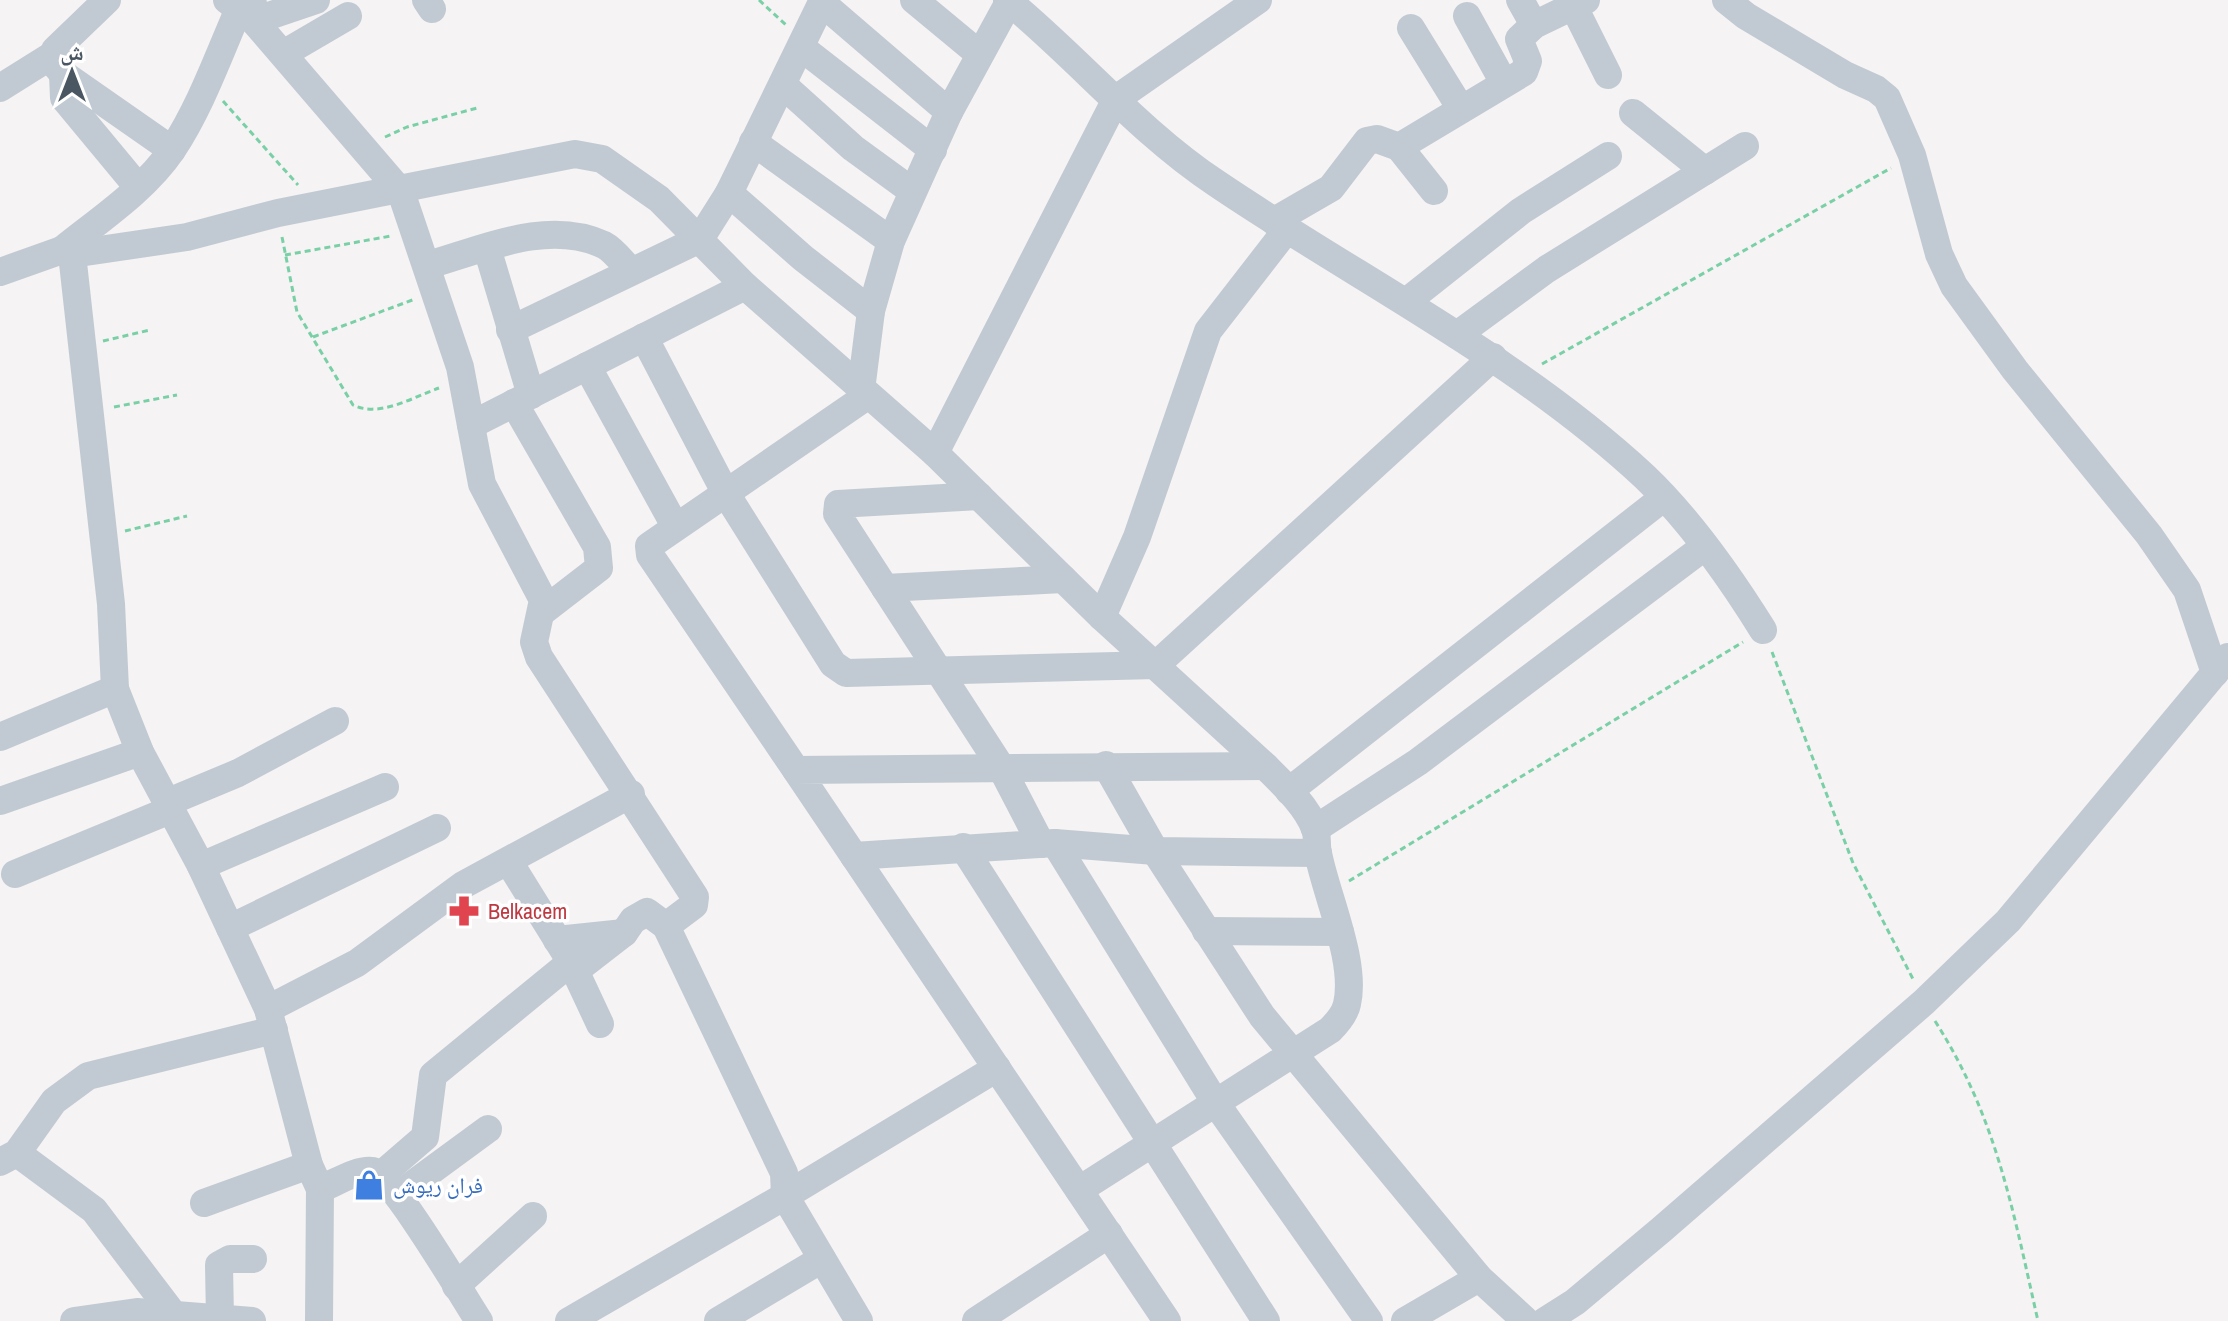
<svg xmlns="http://www.w3.org/2000/svg" width="2228" height="1321" viewBox="0 0 2228 1321" font-family="'Archivo Narrow','Noto Naskh Arabic',sans-serif">
  <style>
    .lines { fill: none; stroke-linecap: round; stroke-linejoin: round }
    .path { stroke: #7ad0a6; stroke-width: 3; stroke-dasharray: 6 4; stroke-linecap: butt }
    .minor { stroke: #c1cad2; stroke-width: 28 }
    .labels { text-anchor: middle; stroke-width: 7; stroke-linejoin: round; paint-order: stroke }
    .health-label { font-size: 22px; fill: #be3a42; stroke: #fff; text-anchor: start }
    .shop-label { font-size: 22px; fill: #366cbe; stroke: #fff; text-anchor: start }
  </style>
  <rect width="100%" height="100%" fill="#f5f3f3"/>
  <g class="lines">
    <g class="path">
      <polyline points="759,0 786,25"/>
      <polyline points="223,101 298,185"/>
      <polyline points="385,137 407,127 477,108"/>
      <path d="M282,237l15,75 56,93c27,13 60,-8 86,-17"/>
      <polyline points="285,255 391,236"/>
      <polyline points="313,337 415,299"/>
      <polyline points="103,341 150,330"/>
      <polyline points="1542,364 1891,168"/>
      <polyline points="114,407 177,395"/>
      <polyline points="125,531 187,516"/>
      <polyline points="1772,652 1853,863 1913,979"/>
      <polyline points="1349,881 1743,642"/>
      <path d="M1935,1021c62,97 78,190 103,300"/>
    </g>
    <g class="minor">
      <polyline points="107,0 55,50 52,61 63,74 172,150"/>
      <polyline points="227,0 254,21 401,192 460,367 482,484 543,600 534,642 539,657 695,897 694,905 666,926"/>
      <polyline points="426,0 432,9"/>
      <polyline points="914,0 978,53"/>
      <path d="M1007,0c71,58 132,132 209,183 143,97 301,175 429,294 45,43 85,100 118,153"/>
      <polyline points="1520,0 1534,25"/>
      <polyline points="1726,0 1746,16 1845,75 1876,89 1887,98 1912,155 1939,254 1954,286 2015,370 2149,535 2187,590 2215,673"/>
      <polyline points="822,3 949,112"/>
      <polyline points="253,4 254,21 316,0"/>
      <polyline points="1574,7 1608,75"/>
      <polyline points="1467,16 1504,83"/>
      <polyline points="1411,28 1461,109"/>
      <polyline points="802,48 933,150"/>
      <polyline points="283,54 348,16"/>
      <polyline points="63,74 64,98 137,186"/>
      <polyline points="783,85 853,148 912,191"/>
      <polyline points="0,88 51,56"/>
      <polyline points="1633,113 1705,171"/>
      <polyline points="753,142 891,241"/>
      <polyline points="1399,147 1434,191"/>
      <polyline points="729,193 803,258 871,311"/>
      <polyline points="1274,221 1331,188 1367,141 1377,139 1399,147 1524,72 1528,61 1519,39 1534,25 1586,0"/>
      <polyline points="487,248 531,395"/>
      <path d="M62,250c37,-30 83,-60 110,-100 28,-42 46,-93 66,-139"/>
      <polyline points="72,254 111,604 115,689 140,752 201,866 268,1009 309,1165 320,1189 319,1321"/>
      <path d="M428,265c56,-16 120,-46 176,-20 10,5 19,18 27,26"/>
      <path d="M0,272l62,-22 10,4 115,-17 91,-24 297,-59 27,5 57,40 86,87 190,167 167,164 163,149c17,17 42,40 50,63 3,7 1,17 3,24 8,42 39,109 29,151 -2,10 -10,19 -17,26l-251,160"/>
      <polyline points="1406,302 1521,211 1608,156"/>
      <polyline points="510,330 700,239 729,193 823,0"/>
      <polyline points="1457,335 1547,269 1745,146"/>
      <polyline points="644,337 725,492 833,664 846,673 1156,665 1493,357"/>
      <polyline points="587,366 675,526"/>
      <polyline points="861,390 871,311 891,241 949,112 1009,2"/>
      <polyline points="514,403 597,547 599,568 542,612"/>
      <polyline points="471,425 745,286"/>
      <polyline points="935,453 1116,99 1258,0"/>
      <polyline points="979,496 838,504 837,514 1001,767 1041,844"/>
      <polyline points="885,588 1063,579"/>
      <polyline points="1102,617 1137,537 1208,331 1288,228"/>
      <polyline points="0,737 115,689"/>
      <polyline points="1106,765 1155,851 1262,1016 1479,1278 1526,1321"/>
      <polyline points="796,770 650,555 649,546 867,396"/>
      <polyline points="1289,791 1663,498"/>
      <polyline points="0,801 140,752"/>
      <polyline points="166,803 238,773 335,721"/>
      <polyline points="1315,829 1418,762 1704,547"/>
      <polyline points="1055,843 1215,1102 1369,1321"/>
      <polyline points="963,847 1266,1321"/>
      <polyline points="854,856 1055,843 1155,851 1318,853"/>
      <polyline points="509,862 571,962 600,1024"/>
      <polyline points="201,866 385,787"/>
      <polyline points="15,874 170,810"/>
      <polyline points="230,928 437,828"/>
      <polyline points="1206,931 1340,932"/>
      <polyline points="557,940 624,933"/>
      <polyline points="575,971 624,933 633,920 647,912 666,926 784,1173 785,1196 997,1068"/>
      <polyline points="268,1009 357,963 463,885 631,794"/>
      <polyline points="17,1153 94,1210 173,1314"/>
      <polyline points="0,1162 17,1153 54,1101 88,1076 274,1030"/>
      <polyline points="381,1175 425,1137 433,1075 571,962"/>
      <path d="M320,1189c14,-5 38,-21 53,-18 18,3 91,127 106,150"/>
      <polyline points="398,1195 488,1129"/>
      <polyline points="204,1203 309,1165"/>
      <polyline points="456,1286 533,1216"/>
      <polyline points="220,1318 219,1265 230,1259 253,1259"/>
      <polyline points="74,1321 137,1312 252,1321"/>
      <polyline points="569,1321 785,1196 859,1321"/>
      <polyline points="718,1321 822,1259"/>
      <polyline points="976,1321 1109,1234"/>
      <polyline points="1167,1321 796,770 1265,766"/>
      <polyline points="1405,1321 1479,1278"/>
      <polyline points="1545,1321 1575,1302 1661,1230 1924,1002 2008,921 2228,657"/>
    </g>
  </g>
  <defs>
    <g id="pharmacy-bare" transform="scale(2.4)"><path d="M-2-6h4v4h4v4h-4v4h-4v-4h-4v-4h4Z" fill="#e0444e" stroke="#fff" stroke-width="2.5" paint-order="stroke"/></g>
    <g id="shop-bare" transform="scale(2.4)"><path d="M-5-2.5h2.3a2.7 3.5 0 0 1 5.4 0H5L5.5 6h-11ZM-1.5-2.5h3a1.5 2.3 0 0 0-3 0Z" fill="#3f7fe0" stroke="#fff" stroke-width="2.5" paint-order="stroke"/></g>
  </defs>
  <g fill-rule="evenodd">
    <use href="#pharmacy-bare" x="464" y="911"/>
    <use href="#shop-bare" x="369" y="1185"/>
  </g>
  <g class="labels">
    <g class="health-label">
      <text x="488" y="919">Belkacem</text>
    </g>
    <g class="shop-label">
      <text x="393" y="1193">فران ريوش</text>
    </g>
  </g>
  <g transform="translate(72 72)" stroke="#ffffff" stroke-width="6" paint-order="stroke">
  <path d="M0-6L14 30L0 20L-14 30Z" fill="#4a5661"/>
  <text y="-12" font-size="22" font-weight="bold" text-anchor="middle" fill="#4a5661">ش</text>
  </g>
</svg>
